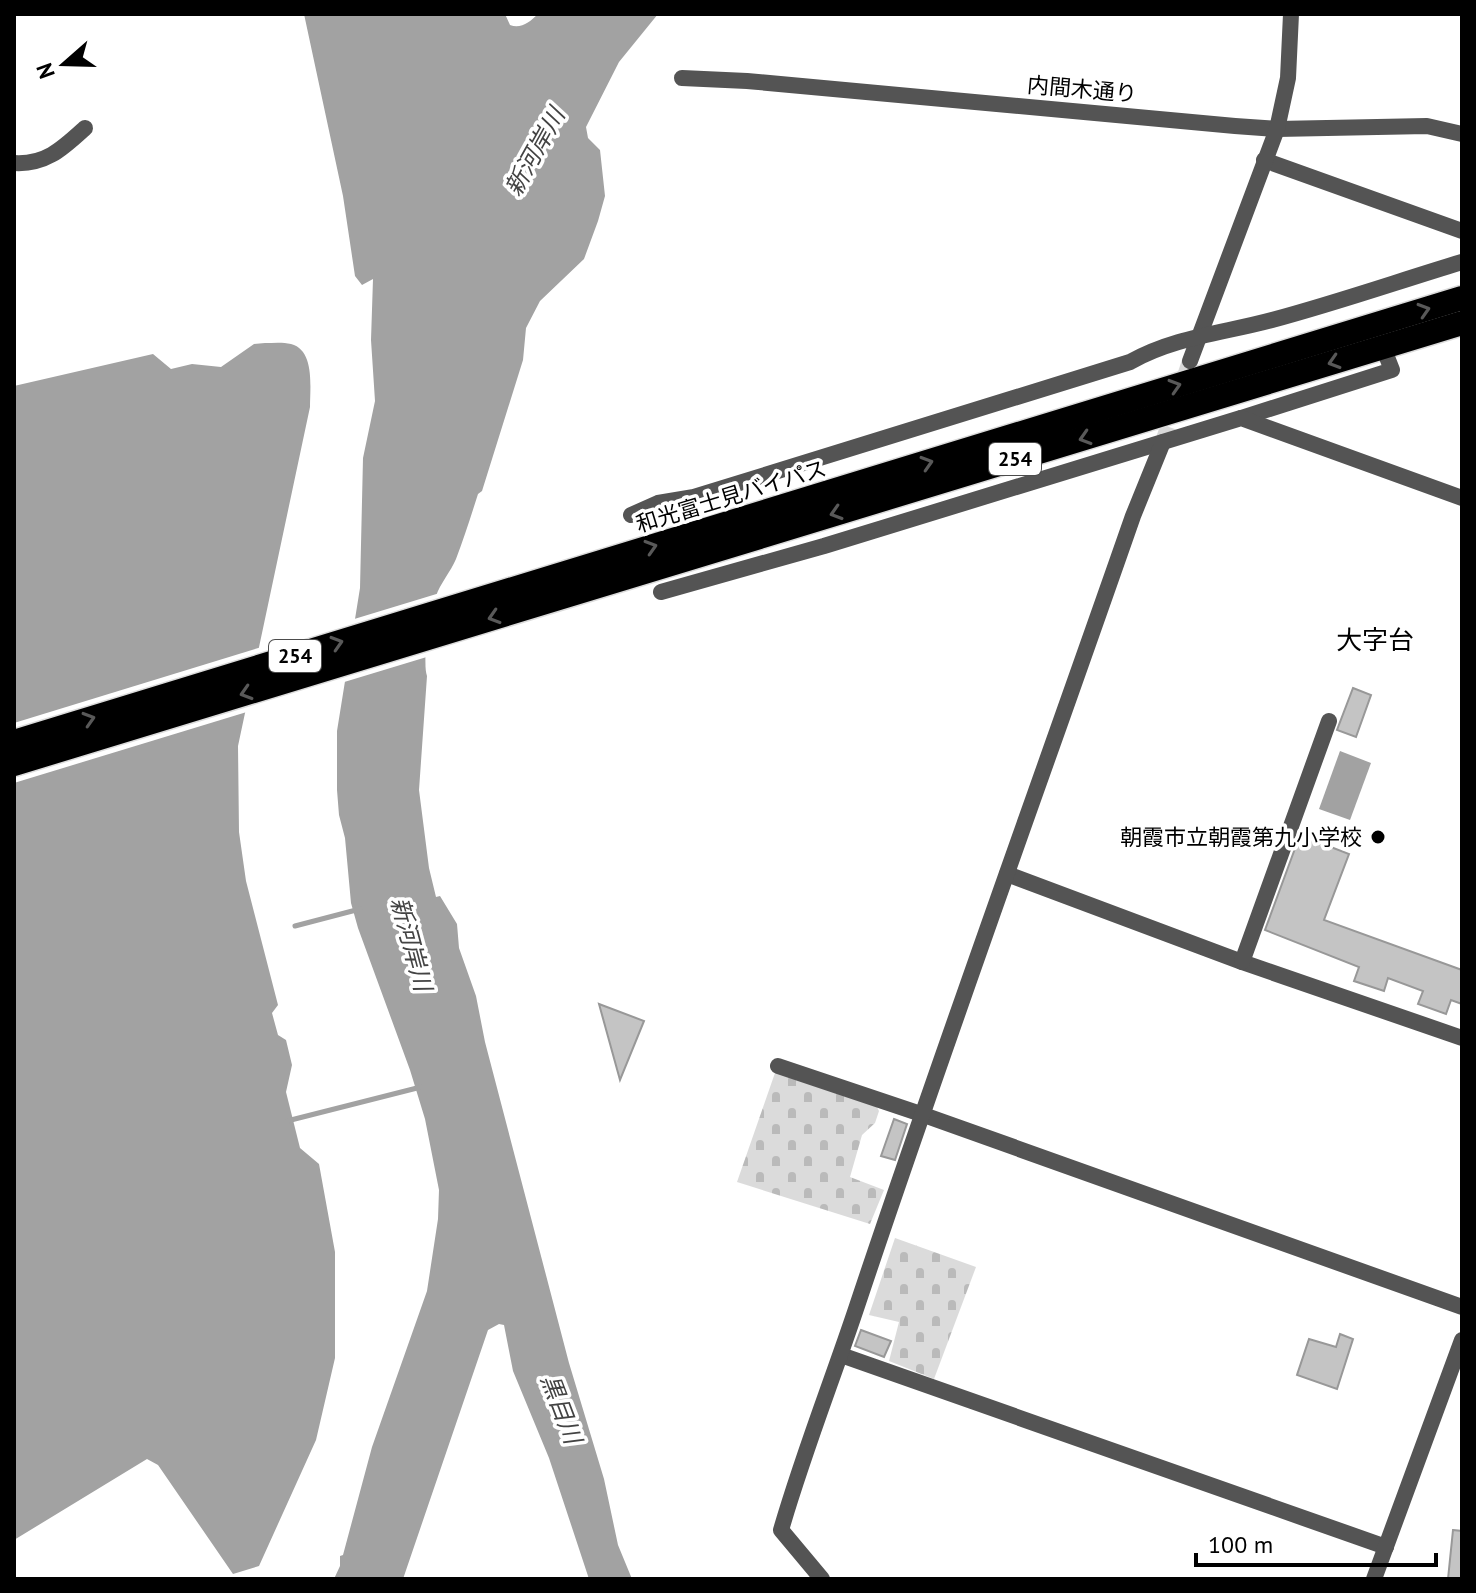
<svg xmlns="http://www.w3.org/2000/svg" width="1476" height="1593" viewBox="0 0 1476 1593" font-family="'PT Sans','Noto Sans JP',sans-serif">
  <style>
    .cemetery { fill: url(#cemetery-stones) }
    .water { fill: #a2a2a2 }
    .pier { fill: #fff }
    .lines { fill: none; stroke-linecap: round; stroke-linejoin: round }
    .stream { stroke: #a2a2a2; stroke-width: 5 }
    .building { fill: #c4c4c4; stroke: #989898; stroke-width: 2 }
    .minor-tunnel { stroke: #d9d9d9; stroke-width: 16; stroke-dasharray: 16 8; stroke-linecap: butt }
    .highway-casing { stroke: #dbdbdb; stroke-width: 27 }
    .minor { stroke: #545454; stroke-width: 16 }
    .highway { stroke: #000; stroke-width: 24 }
    .oneway { stroke: #595959 }
    .poi-dot { fill: #000; stroke: #fff; stroke-width: 3 }
    .labels { text-anchor: middle; stroke-width: 7; stroke-linejoin: round; paint-order: stroke }
    .shield { fill: #fff; stroke: #4c4c4c; stroke-width: 2 }
    .shield-label { font-size: 20px; font-weight: bold; fill: #000 }
    .street-label { font-size: 22px; fill: #000; stroke: #fff }
    .poi-label { font-size: 22px; fill: #000; stroke: #fff; text-anchor: end }
    .water-label { font-size: 24px; font-style: italic; fill: #434343; stroke: #fff }
    .quarter-label { font-size: 26px; fill: #000; stroke: #fff }
  </style>
  <defs>
    <pattern id="cemetery-stones" width="16" height="16" patternUnits="userSpaceOnUse" patternTransform="scale(2)"><rect width="16" height="16" fill="#dbdbdb"/><path d="M2 7V4a2 2 0 0 1 4 0v3zM10 15v-3a2 2 0 0 1 4 0v3z" fill="#bababa"/></pattern>
  </defs>
  <rect width="100%" height="100%" fill="#fff"/>
  <g class="cemetery">
    <polygon points="776,1070 877,1107 879,1111 875,1123 862,1135 850,1177 884,1190 870,1224 737,1182"/>
    <polygon points="895,1238 976,1267 934,1379 889,1361 899,1322 869,1315"/>
  </g>
  <g class="water">
    <path d="M304,14h201l5,11c11,4 20,-3 28,-11h120l-39,48 -33,65 2,11 12,12 5,46 -7,25 -14,38 -44,42 -14,27 -3,32 -41,131 -4,3c-7,22 -14,44 -22,65 -5,12 -16,25 -20,37 -6,16 -14,66 -9,80l-8,114 10,78 7,29 4,-1 17,28 2,24 17,48 9,46 84,321 35,116 14,66 14,34h-43l-40,-121 -36,-87 -9,-46 -5,-1 -11,6 -85,249h-69l6,-13v-10l3,-1 29,-108 55,-156 11,-72 1,-29 -14,-71 -15,-49 -52,-142 -7,-25 -6,-65 -6,-23 -2,-25v-59l23,-143 3,-130 12,-57 -4,-61 2,-61 -11,6 -7,-9 -12,-80z"/>
    <path d="M265,343c8,0 18,-1 26,1 24,6 19,44 19,63l-72,339 1,86 7,49 32,124 -6,8 6,22 8,5 6,25 -6,27 14,56 19,16 16,88v106l-19,82 -57,126 -26,8 -75,-109 -11,-6 -133,81v-1154l139,-32 18,15 21,-5 29,3 33,-23z"/>
    <polygon points="1340,751 1371,763 1350,820 1319,809"/>
  </g>
  <g class="pier">
    <polygon points="443,592 439,598 430,656 341,683 351,620"/>
    <polygon points="265,646 250,711 14,783 14,723"/>
  </g>
  <g class="lines">
    <g class="stream">
      <polyline points="295,926 360,909"/>
      <polyline points="287,1121 421,1087"/>
    </g>
  </g>
  <g class="building">
    <polygon points="1353,688 1371,695 1356,737 1337,730"/>
    <polygon points="1300,835 1349,854 1324,920 1462,970 1462,1004 1451,1000 1446,1014 1418,1004 1423,991 1388,978 1384,991 1354,981 1359,967 1265,930"/>
    <polygon points="599,1004 644,1021 620,1080"/>
    <polygon points="894,1119 907,1124 895,1160 881,1156"/>
    <polygon points="861,1330 891,1341 884,1357 855,1346"/>
    <polygon points="1340,1334 1353,1339 1337,1389 1297,1375 1309,1339 1336,1347"/>
    <polygon points="1453,1530 1462,1531 1462,1579 1448,1579"/>
  </g>
  <g class="lines">
    <polyline class="minor-tunnel" points="1163,442 1190,361"/>
    <g class="highway-casing">
      <g id="highway">
        <polyline points="14,742 1462,298"/>
        <polyline points="14,764 1462,323"/>
      </g>
    </g>
    <g class="minor">
      <polyline points="682,78 747,81 1235,126 1277,129 1427,126 1462,134"/>
      <polyline points="1264,160 1462,231"/>
      <path d="M14,163c32,2 49,-15 71,-35"/>
      <polyline points="1190,361 1277,129 1288,78 1291,14"/>
      <polyline points="1241,418 1392,370 1383,347"/>
      <path d="M631,515l27,-12 36,-6 436,-135c44,-25 94,-29 142,-42 64,-17 127,-39 190,-58"/>
      <polyline points="661,592 824,546 1241,418 1462,498"/>
      <polyline points="1007,874 1242,962 1462,1038"/>
      <polyline points="1242,962 1329,721"/>
      <polyline points="778,1066 921,1114 1462,1307"/>
      <polyline points="841,1355 1386,1547"/>
      <path d="M822,1579l-41,-49c22,-76 51,-149 76,-224 88,-264 184,-526 276,-790l30,-74"/>
      <polyline points="1374,1579 1462,1340"/>
    </g>
    <use href="#highway" class="highway"/>
  </g>
  <defs><path id="oneway-chevron" d="M-2-3.5L2.5 0L-2 3.5" fill="none" stroke-width="1.6" stroke-linecap="round" stroke-linejoin="round" transform="scale(2)"/></defs>
  <g class="oneway">
    <use href="#oneway-chevron" transform="translate(1424 310) rotate(-17)"/>
    <use href="#oneway-chevron" transform="translate(1334 362) rotate(163)"/>
    <use href="#oneway-chevron" transform="translate(1175 386) rotate(-17)"/>
    <use href="#oneway-chevron" transform="translate(1085 438) rotate(163)"/>
    <use href="#oneway-chevron" transform="translate(927 463) rotate(-17)"/>
    <use href="#oneway-chevron" transform="translate(836 513) rotate(163)"/>
    <use href="#oneway-chevron" transform="translate(651 547) rotate(-17)"/>
    <use href="#oneway-chevron" transform="translate(494 617) rotate(163)"/>
    <use href="#oneway-chevron" transform="translate(337 643) rotate(-17)"/>
    <use href="#oneway-chevron" transform="translate(246 693) rotate(163)"/>
    <use href="#oneway-chevron" transform="translate(89 719) rotate(-17)"/>
  </g>
  <circle class="poi-dot" cx="1378" cy="837" r="8"/>
  <g class="labels">
    <g class="shield">
      <rect x="989" y="443" width="52" height="32" rx="6"/>
      <rect x="269" y="640" width="52" height="32" rx="6"/>
    </g>
    <g class="shield-label">
      <text x="1015" y="466">254</text>
      <text x="295" y="663">254</text>
    </g>
    <g class="street-label">
      <text transform="translate(1082 89) rotate(5)" y="8">内間木通り</text>
      <text transform="translate(731 496) rotate(-17)" y="8">和光富士見バイパス</text>
    </g>
    <g class="poi-label">
      <text x="1362" y="845">朝霞市立朝霞第九小学校</text>
    </g>
    <g class="water-label">
      <text transform="translate(535 152) rotate(-61)" y="8">新河岸川</text>
      <text transform="translate(411 944) rotate(75)" y="8">新河岸川</text>
      <text transform="translate(561 1409) rotate(69)" y="8">黒目川</text>
    </g>
    <g class="quarter-label">
      <text x="1375" y="649">大字台</text>
    </g>
  </g>
  <rect width="1476" height="1593" fill="none" stroke="#000000" stroke-width="32"/>
  <g transform="translate(64 64) rotate(250)" stroke="#ffffff" stroke-width="6" paint-order="stroke">
  <path d="M0-6L14 30L0 20L-14 30Z" fill="#000000"/>
  <text y="-12" font-size="22" font-weight="bold" text-anchor="middle" fill="#000000">N</text>
  </g>
  <path d="M1196 1553v12h240v-12" fill="none" stroke="#000000" stroke-width="4"/>
  <text x="1208" y="1553" font-size="24" fill="#000000" stroke="#ffffff" stroke-width="6" paint-order="stroke">100 m</text>
</svg>
